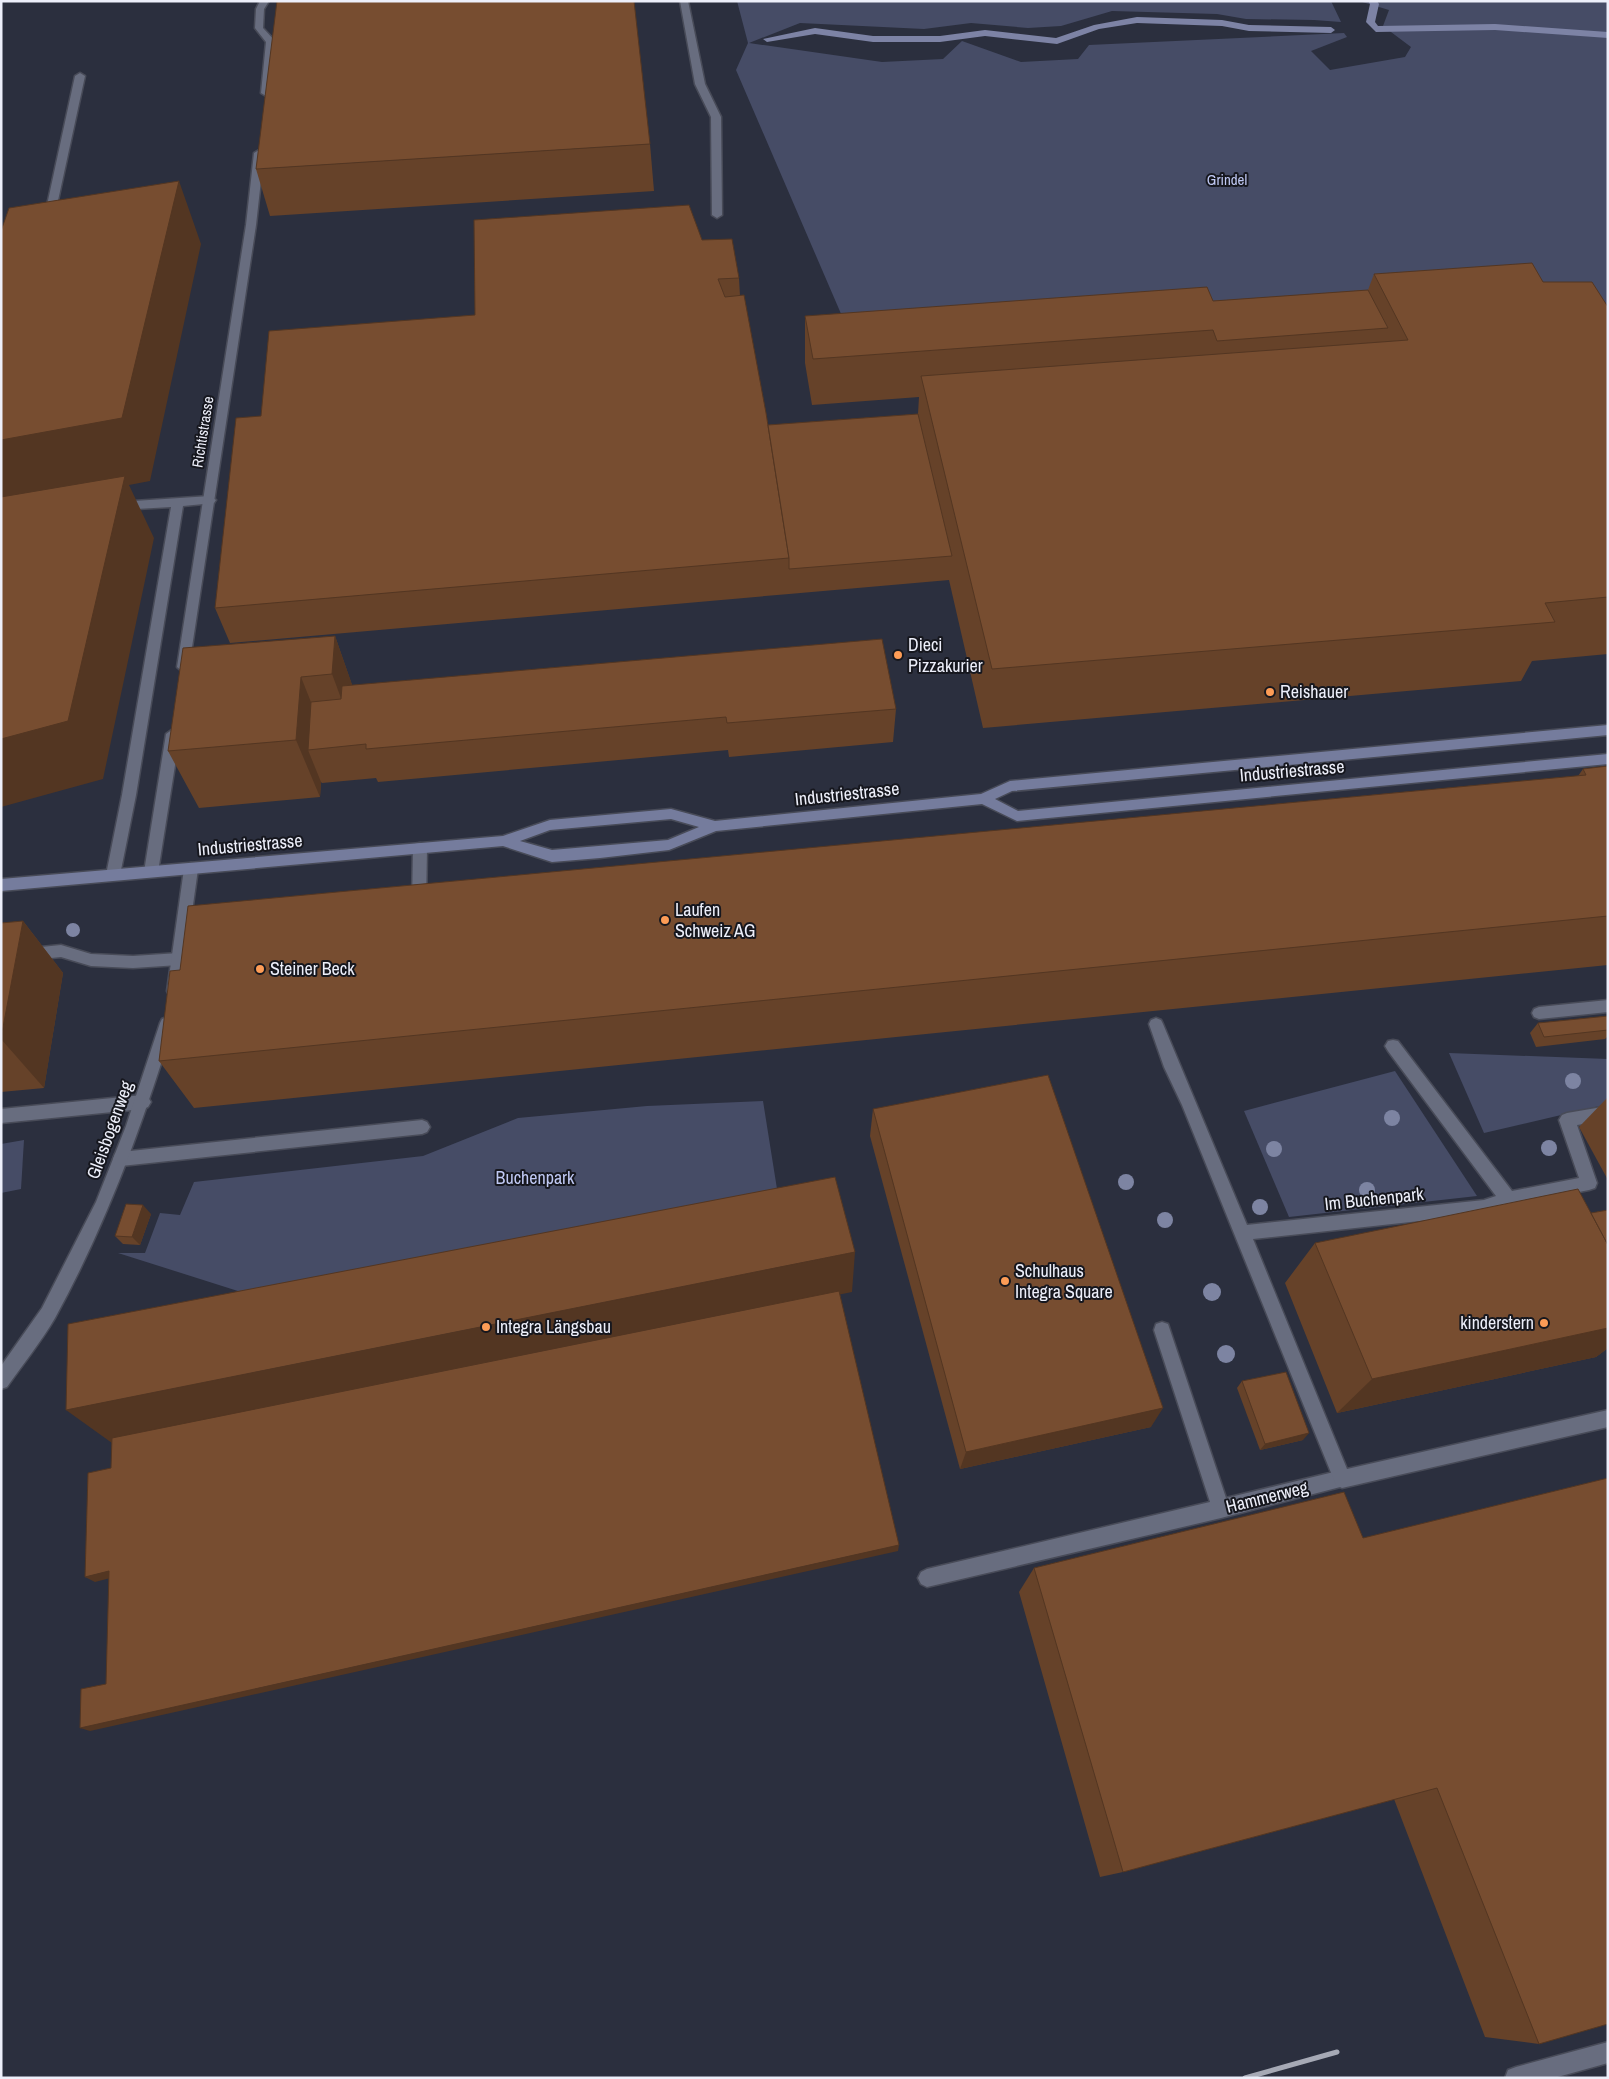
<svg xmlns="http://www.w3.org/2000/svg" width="1609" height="2079" viewBox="0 0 1609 2079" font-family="'Archivo Narrow',sans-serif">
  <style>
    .green { fill: #464c66 }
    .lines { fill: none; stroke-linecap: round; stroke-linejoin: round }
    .stream { fill: #7d83a5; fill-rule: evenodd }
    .lane-casing { stroke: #484b58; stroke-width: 3 }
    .street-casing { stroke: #484b58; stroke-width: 3 }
    .secondary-casing { stroke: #484b58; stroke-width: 3 }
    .lane { fill: #686d7f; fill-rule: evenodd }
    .street { fill: #686d7f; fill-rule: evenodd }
    .secondary { fill: #757c9d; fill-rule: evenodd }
    .rail { stroke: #a6a9b5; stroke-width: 5 }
    .tree { fill: #7d84a2 }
    .wall { fill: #664229 }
    .shaded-wall { fill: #533622 }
    .building { fill: #774d30; stroke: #533622 }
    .poi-dot { fill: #fd9c56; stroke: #16171e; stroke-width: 2 }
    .labels { text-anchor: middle; stroke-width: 4; stroke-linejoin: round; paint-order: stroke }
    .far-park-label { font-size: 15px; fill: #c0c9f4; stroke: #16171e }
    .far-street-label { font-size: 15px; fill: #edeffa; stroke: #16171e }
    .poi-label { font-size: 18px; fill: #edeffa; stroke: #16171e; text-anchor: start }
    .street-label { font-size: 18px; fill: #edeffa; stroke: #16171e }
    .park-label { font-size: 18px; fill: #c0c9f4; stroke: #16171e }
  </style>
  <rect width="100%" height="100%" fill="#2b2f3e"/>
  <g class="green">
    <polygon points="737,1 1331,1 1341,22 1314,20 1246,19 1217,14 1112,11 1061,26 1028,28 971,23 924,29 800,23 749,43 882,62 943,59 962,41 1021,62 1078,59 1089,45 1344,33 1347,37 1311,51 1330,70 1405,57 1411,47 1383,26 1389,10 1359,1 1608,1 1608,343 848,330 736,70 748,43"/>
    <polygon points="1449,1053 1608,1059 1608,1104 1484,1133"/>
    <polygon points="1395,1071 1477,1196 1289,1217 1244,1111"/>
    <polygon points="763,1101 777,1189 257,1297 118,1253 145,1253 160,1213 180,1215 194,1182 423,1156 518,1118 647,1106"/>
    <polygon points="24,1140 21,1189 1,1193 1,1144"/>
  </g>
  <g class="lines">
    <g class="stream">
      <polygon points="1368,1 1377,1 1379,4 1375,22 1378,26 1495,24 1608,32 1608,38 1495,30 1376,32 1366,22 1370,4"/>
      <polygon points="1137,17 1222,20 1249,25 1331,27 1335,30 1331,33 1249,31 1222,26 1137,23 1099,29 1057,44 985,36 940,42 873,42 815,34 767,42 763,39 815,28 873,36 940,36 985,30 1056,38 1094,25"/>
    </g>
    <g class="lane-casing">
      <g id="lane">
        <polygon points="680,1 688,1 705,84 721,117 722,215 717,218 712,215 711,117 695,84"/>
        <polygon points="80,73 85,76 54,219 49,222 44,219 75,76"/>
        <polygon points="210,496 216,500 214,503 183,506 136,795 120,875 118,879 108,879 106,875 122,795 171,507 119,510 113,506 119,502"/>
        <polygon points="420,843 425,844 427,848 426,904 424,908 414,908 412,904 413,848 415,844"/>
        <polygon points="61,945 91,954 133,956 179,953 184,955 186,959 184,963 179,965 133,968 91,966 61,957 1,963 1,951"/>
        <polygon points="1608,1000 1608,1012 1539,1019 1534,1017 1532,1013 1534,1009 1539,1007"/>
        <polygon points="143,1095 148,1097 151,1102 148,1107 143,1109 1,1123 1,1109"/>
        <polygon points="422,1120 427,1122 430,1127 427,1132 422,1134 121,1166 115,1164 113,1159 115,1154 121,1152"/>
        <polygon points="1162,1322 1168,1324 1226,1498 1342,1470 1348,1473 1351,1479 1348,1485 1221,1518 927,1587 921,1584 918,1578 921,1572 927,1569 1210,1502 1154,1330 1156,1324"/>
        <polygon points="1608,2042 1608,2063 1554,2078 1505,2078 1508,2070 1516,2067"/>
      </g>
    </g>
    <g class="street-casing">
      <g id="street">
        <polygon points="260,1 269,1 264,9 263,28 276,42 271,93 266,96 261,93 266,42 255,28 256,9"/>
        <polygon points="259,150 264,153 256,225 189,667 183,672 177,667 246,225 254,153"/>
        <polygon points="173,729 180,734 158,872 156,876 146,876 144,872 166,734"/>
        <polygon points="191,863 196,865 198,869 181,991 179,995 174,997 169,995 167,991 184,869 186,865"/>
        <path d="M167,1017l5,2 2,4c-32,103 -67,200 -119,295 -14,24 -32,46 -48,69l-6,2v-23l41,-58 54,-106 30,-76 34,-103 2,-4z"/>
        <polygon points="1156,1018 1161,1020 1163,1024 1247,1225 1484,1200 1496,1196 1388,1051 1385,1046 1388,1041 1393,1040 1398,1041 1512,1191 1579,1178 1559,1120 1562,1115 1567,1113 1608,1106 1608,1120 1577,1125 1597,1183 1595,1188 1589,1190 1508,1206 1484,1214 1253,1239 1347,1469 1608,1410 1608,1427 1342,1488 1336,1485 1182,1105 1164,1067 1149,1024 1151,1020"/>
      </g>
    </g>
    <g class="secondary-casing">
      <path id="secondary" d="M1608,725v10l-596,56 -17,8 23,12 590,-57v10l-591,57 -35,-17 -266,27 -47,19 -69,8 -48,4 -49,-16 -502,45v-12l502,-43 47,-16 121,-11 44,12 266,-27 29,-13zM671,819l28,8 -31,13 -116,10 -32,-9 30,-11z"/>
    </g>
    <use href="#lane" class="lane"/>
    <use href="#street" class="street"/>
    <use href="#secondary" class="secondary"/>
    <polyline class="rail" points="1245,2078 1337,2052"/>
  </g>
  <g class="tree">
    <circle cx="73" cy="930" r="7"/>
    <circle cx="1573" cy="1081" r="8"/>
    <circle cx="1392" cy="1118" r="8"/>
    <circle cx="1549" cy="1148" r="8"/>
    <circle cx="1274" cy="1149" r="8"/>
    <circle cx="1126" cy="1182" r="8"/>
    <circle cx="1367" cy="1190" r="8"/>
    <circle cx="1260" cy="1207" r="8"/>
    <circle cx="1165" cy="1220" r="8"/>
    <circle cx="1212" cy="1292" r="9"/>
    <circle cx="1226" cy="1354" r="9"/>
  </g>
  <g class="wall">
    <polygon points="650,144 654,191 270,216 256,169"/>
    <polygon points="702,240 739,278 740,296 768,425 918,414 919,397 812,405 805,363 805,316 1213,301 1368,290 1374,274 1543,282 1608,307 1608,654 1532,661 1521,681 983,728 949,580 789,594 230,643 215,608 261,416"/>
    <polygon points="335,636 352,685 896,709 893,742 729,757 728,750 378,782 376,778 322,783 321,782 320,797 199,808 168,751"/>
    <polygon points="1608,766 1608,965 194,1108 159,1061 180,970 1578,776 1583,769"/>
    <polygon points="23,921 63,973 44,1088 1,1092 1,923"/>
    <polygon points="1608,1016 1608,1036 1605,1039 1536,1047 1530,1033 1538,1023"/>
    <polygon points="1608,1097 1608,1180 1579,1127"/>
    <polygon points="873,1109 1151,1427 960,1469 870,1136"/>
    <polygon points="1608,1210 1608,1348 1596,1357 1337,1413 1285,1283 1315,1243 1591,1213"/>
    <polygon points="151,1214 140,1245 123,1244 115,1236"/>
    <polygon points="1242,1381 1303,1440 1260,1450 1237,1388"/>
    <polygon points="1344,1492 1539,2044 1485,2037 1394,1799 1123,1872 1100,1877 1019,1592 1034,1568"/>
  </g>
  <g class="shaded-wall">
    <polygon points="179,181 201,244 150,481 129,485 154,538 103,779 1,807 1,440"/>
    <polygon points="335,636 356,696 354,733 332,674"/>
    <polygon points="301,677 324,735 308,750 321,782 320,797 296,740"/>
    <polygon points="23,921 63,973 44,1088 1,1039"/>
    <polygon points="143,1205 151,1214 140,1245 132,1237"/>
    <polygon points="855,1252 852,1292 112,1443 66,1410"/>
    <polygon points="1608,1328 1608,1348 1596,1357 1337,1413 1372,1379"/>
    <polygon points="1163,1408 1151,1427 960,1469 966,1452"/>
    <polygon points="1309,1433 1303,1440 1260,1450 1265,1444"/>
    <polygon points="899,1545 898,1551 90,1731 80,1728"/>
    <polygon points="109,1571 118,1576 95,1582 85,1577"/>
  </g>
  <g class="building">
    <polygon points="277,1 634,1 650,144 256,169"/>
    <polygon points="179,181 122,418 1,440 1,231 9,208"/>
    <polygon points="689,205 702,240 732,239 739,278 718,279 725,297 744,295 766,413 789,558 215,608 236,418 261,416 269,331 475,315 474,220"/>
    <polygon points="1532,263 1543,282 1592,282 1608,307 1608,597 1545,603 1555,622 992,669 921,376 1408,340 1374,274"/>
    <polygon points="1207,287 1213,301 1368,290 1388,328 1217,341 1213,330 813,359 805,316"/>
    <polygon points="918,414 952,556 789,569 789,558 768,425"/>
    <polygon points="125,476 68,721 1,739 1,497"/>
    <polygon points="335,636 332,674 301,677 296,740 168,751 183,648"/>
    <polygon points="882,639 896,709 727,723 726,717 366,749 366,744 308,750 311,702 341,699 342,686"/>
    <polygon points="1608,766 1608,916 159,1061 170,971 180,970 188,906 1586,775 1583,769"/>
    <polygon points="23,921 1,1038 1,923"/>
    <polygon points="1608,1016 1608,1030 1544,1037 1538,1023"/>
    <polygon points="1048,1075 1163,1408 966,1452 873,1109"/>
    <polygon points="835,1177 855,1252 66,1410 68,1324"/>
    <polygon points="1578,1189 1608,1245 1608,1328 1372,1379 1315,1243"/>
    <polygon points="126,1204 143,1205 132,1237 115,1236"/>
    <polygon points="1608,1210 1608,1245 1591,1213"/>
    <polygon points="839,1291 899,1545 80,1728 81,1689 106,1684 109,1571 85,1577 88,1473 111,1468 112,1438"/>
    <polygon points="1286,1372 1309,1433 1265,1444 1242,1381"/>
    <polygon points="1608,1478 1608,2024 1539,2044 1437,1788 1123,1872 1034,1568 1344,1492 1363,1538"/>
  </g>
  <g class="poi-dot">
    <circle cx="898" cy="655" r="5"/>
    <circle cx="1270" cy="692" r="5"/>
    <circle cx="665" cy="920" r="5"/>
    <circle cx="260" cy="969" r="5"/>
    <circle cx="1005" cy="1281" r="5"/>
    <circle cx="1544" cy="1323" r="5"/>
    <circle cx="486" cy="1327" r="5"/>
  </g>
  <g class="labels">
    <g class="far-park-label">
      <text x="1227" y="185">Grindel</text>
    </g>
    <g class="far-street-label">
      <text transform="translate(203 432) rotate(-81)" y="5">Richtistrasse</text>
    </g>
    <g class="poi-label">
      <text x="908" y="651">Dieci<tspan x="908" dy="21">Pizzakurier</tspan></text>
      <text x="1280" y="698">Reishauer</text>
      <text x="675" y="916">Laufen<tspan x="675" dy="21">Schweiz AG</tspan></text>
      <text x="270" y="975">Steiner Beck</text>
      <text x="1015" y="1277">Schulhaus<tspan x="1015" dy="21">Integra Square</tspan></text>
      <text x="1534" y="1329" text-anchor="end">kinderstern</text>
      <text x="496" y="1333">Integra Längsbau</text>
    </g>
    <g class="street-label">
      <text transform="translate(1292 771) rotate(-5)" y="6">Industriestrasse</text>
      <text transform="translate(847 794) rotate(-6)" y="6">Industriestrasse</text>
      <text transform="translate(250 845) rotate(-5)" y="6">Industriestrasse</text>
      <text transform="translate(110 1130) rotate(-70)" y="6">Gleisbogenweg</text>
      <text transform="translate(1374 1199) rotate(-6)" y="6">Im Buchenpark</text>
      <text transform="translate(1267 1497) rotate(-14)" y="6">Hammerweg</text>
    </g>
    <g class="park-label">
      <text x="535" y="1184">Buchenpark</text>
    </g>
  </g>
  <rect width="1609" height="2079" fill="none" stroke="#edeffa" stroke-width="5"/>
</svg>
